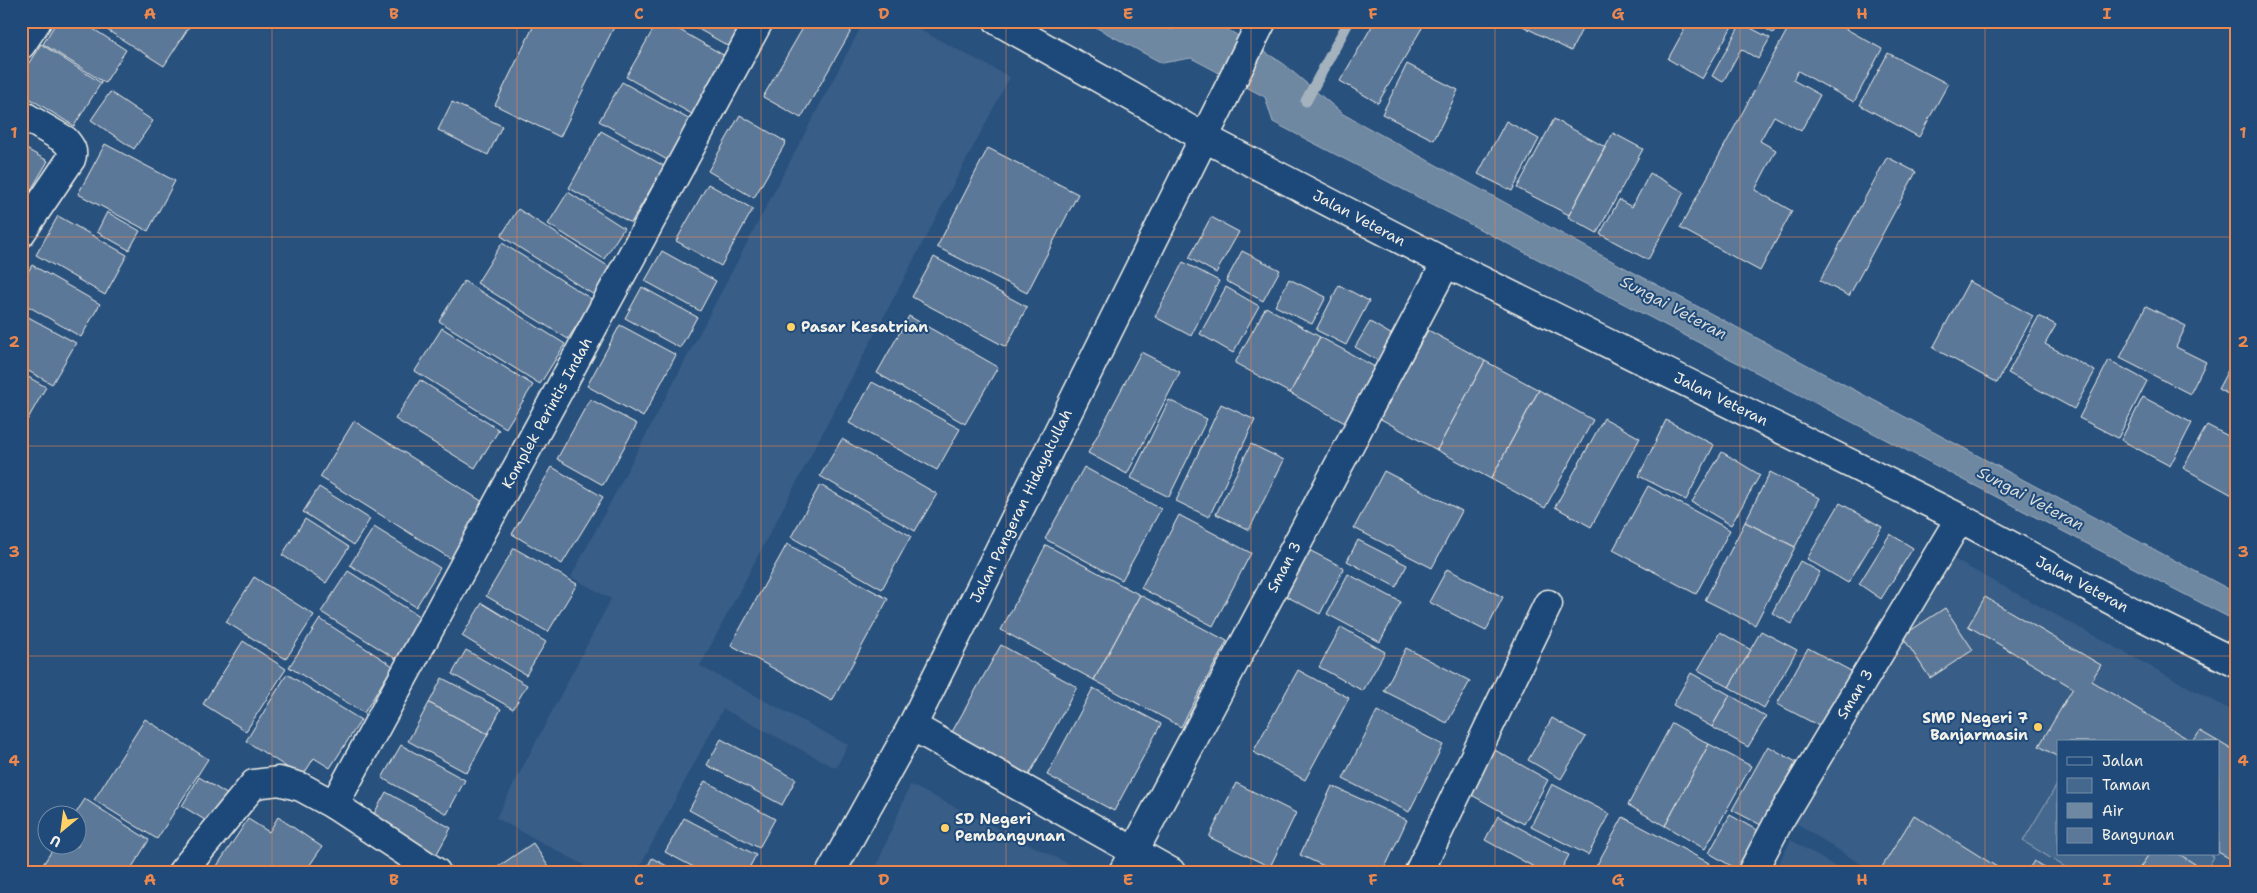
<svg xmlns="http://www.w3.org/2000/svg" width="2257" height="893" viewBox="0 0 2257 893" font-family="'Shantell Sans',sans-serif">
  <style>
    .built { fill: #375d86; fill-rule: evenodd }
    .green { fill: #45688e; stroke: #9cacbb }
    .water { fill: #6e88a2; stroke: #a4b2be }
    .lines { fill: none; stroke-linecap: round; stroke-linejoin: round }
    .stream { stroke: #a4b2be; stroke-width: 11 }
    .building { fill: #5b7899; stroke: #f4f1e8 }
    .street-casing { stroke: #f4f1e8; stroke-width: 31 }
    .primary-casing { stroke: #f4f1e8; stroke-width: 31 }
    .street { stroke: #1f4a7a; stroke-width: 28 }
    .primary { stroke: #1f4a7a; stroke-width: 28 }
    .grid { fill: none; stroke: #ec874e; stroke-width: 1; stroke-opacity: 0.55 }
    .poi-dot { fill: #ffd166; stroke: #1f4a7a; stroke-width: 2 }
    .labels { text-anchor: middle; stroke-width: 4; stroke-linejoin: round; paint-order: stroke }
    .street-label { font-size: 15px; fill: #f4f1e8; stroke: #1f4a7a }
    .poi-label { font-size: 15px; font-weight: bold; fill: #f4f1e8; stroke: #1f4a7a; text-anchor: start }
    .water-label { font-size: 16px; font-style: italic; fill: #d9dcda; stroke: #1f4a7a }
    .neatline { fill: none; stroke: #ec874e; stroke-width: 2 }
    .grid-label { font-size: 16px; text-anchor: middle; font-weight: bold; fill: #ec874e }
  </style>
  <rect width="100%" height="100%" fill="#28517e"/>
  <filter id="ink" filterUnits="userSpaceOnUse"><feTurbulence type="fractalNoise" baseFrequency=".02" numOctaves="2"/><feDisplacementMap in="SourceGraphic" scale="10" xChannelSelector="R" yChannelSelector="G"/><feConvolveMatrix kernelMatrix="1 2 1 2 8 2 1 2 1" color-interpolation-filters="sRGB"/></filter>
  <g filter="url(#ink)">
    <g class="built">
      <polygon points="864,21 903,21 1010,77 700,666 848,745 836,768 723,709 637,872 581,872 584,865 496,818 611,599 571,577"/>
      <path d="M1946,555l290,158v159h-363l-88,-56zM2058,742h160v112h-160z"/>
      <polygon points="910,785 911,785 1085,872 874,872"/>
      <polygon points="1791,840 1844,872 1774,872"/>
    </g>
    <polygon class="green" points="2058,783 2058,854 2210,854 2214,857 2205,872 2073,872 2023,841"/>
    <polygon class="water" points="1084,21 1155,21 1172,30 1186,21 1214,21 1281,62 1343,114 1599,254 2236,593 2236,621 1273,122 1265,97 1191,58 1162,63"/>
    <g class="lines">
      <polyline class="stream" points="1306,101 1349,21"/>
    </g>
    <g class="building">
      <polygon points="57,21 81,21 126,50 105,83 43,44"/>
      <polygon points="93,21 181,21 189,27 164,66"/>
      <polygon points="536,21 617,21 560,137 495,105"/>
      <polygon points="658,21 664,21 732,60 699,118 626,77"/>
      <polygon points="684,21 747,21 732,48"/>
      <polygon points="807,21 835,21 851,31 801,118 763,97"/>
      <polygon points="1375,21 1426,21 1378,103 1340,81"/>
      <polygon points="1513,21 1586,21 1571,51"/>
      <polygon points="1689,21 1735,21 1702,79 1668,59"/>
      <polygon points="1752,21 1780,21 1773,33"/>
      <polygon points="1792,21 1832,21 1882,49 1854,102 1798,71 1793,80 1820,95 1801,131 1774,116 1760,141 1776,150 1755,190 1792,211 1760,271 1680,228"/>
      <polygon points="1741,23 1770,38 1758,59 1741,49 1723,82 1712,76"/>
      <polygon points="41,44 101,83 74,126 21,93 21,75"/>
      <polygon points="1888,53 1948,84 1919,137 1860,105"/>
      <polygon points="1407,64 1458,90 1434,140 1382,114"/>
      <polygon points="622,82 692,121 669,161 599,121"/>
      <polygon points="110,92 153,121 134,149 91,120"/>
      <polygon points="452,102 502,126 488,155 438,130"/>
      <polygon points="740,115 786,142 754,198 708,171"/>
      <polygon points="1554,119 1605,147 1569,215 1517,188"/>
      <polygon points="1506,121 1539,139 1512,191 1478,174"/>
      <polygon points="601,131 664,166 631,223 569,188"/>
      <polygon points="1613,133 1643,149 1597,233 1568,217"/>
      <polygon points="105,144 175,181 148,231 78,194"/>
      <polygon points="21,146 48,161 21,207"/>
      <polygon points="988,148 1078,194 1027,293 937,247"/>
      <polygon points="1887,157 1916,172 1849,296 1820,281"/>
      <polygon points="1650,173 1684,192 1648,260 1600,234 1619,200 1632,207"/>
      <polygon points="708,184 753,209 721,266 676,241"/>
      <polygon points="568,192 624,228 604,259 548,224"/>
      <polygon points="518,209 611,268 594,295 501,236"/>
      <polygon points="107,212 140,231 129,250 97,232"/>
      <polygon points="58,216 127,255 105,295 36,255"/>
      <polygon points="1211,217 1239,232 1216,273 1189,258"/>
      <polygon points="502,243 593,300 568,339 477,283"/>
      <polygon points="662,251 716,281 700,311 645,281"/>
      <polygon points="1242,251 1280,270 1263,301 1226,281"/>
      <polygon points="934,257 1027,307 1006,347 912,297"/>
      <polygon points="1183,262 1219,281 1191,336 1155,317"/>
      <polygon points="32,265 100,304 81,337 21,302 21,283"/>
      <polygon points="1289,279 1326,297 1312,324 1275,306"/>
      <polygon points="464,281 565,344 540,384 439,321"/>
      <polygon points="1969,281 2033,316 1997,383 1933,348"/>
      <polygon points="1339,285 1369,301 1346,345 1316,330"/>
      <polygon points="642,287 697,317 680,348 625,318"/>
      <polygon points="1226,287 1259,306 1233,353 1200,334"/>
      <polygon points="2146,306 2186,326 2176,347 2206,362 2190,394 2120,358"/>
      <polygon points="1266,307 1320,337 1290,393 1235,363"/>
      <polygon points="21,313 76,343 52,384 21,367"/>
      <polygon points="909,316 998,367 965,424 877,373"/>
      <polygon points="2039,316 2056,325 2045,344 2095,371 2074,409 2008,373"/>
      <polygon points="1370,322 1394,336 1380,362 1355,347"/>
      <polygon points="620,325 676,355 643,417 587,386"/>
      <polygon points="442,328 533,385 506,428 415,371"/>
      <polygon points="1428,330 1485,361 1437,450 1379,418"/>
      <polygon points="1320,337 1375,367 1345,423 1290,393"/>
      <polygon points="1141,352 1180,372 1127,474 1088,453"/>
      <polygon points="2234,359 2236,360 2236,398 2218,389"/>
      <polygon points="2109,360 2147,381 2118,438 2079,418"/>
      <polygon points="1485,361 1539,390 1491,479 1437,450"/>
      <polygon points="21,373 46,387 21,431"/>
      <polygon points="420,380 499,430 475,468 395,419"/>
      <polygon points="872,382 960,429 937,470 849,423"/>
      <polygon points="1539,390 1593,420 1545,508 1491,479"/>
      <polygon points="2143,397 2192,423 2170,466 2121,440"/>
      <polygon points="590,399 637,424 603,485 557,459"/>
      <polygon points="1169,400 1207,419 1169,497 1131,478"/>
      <polygon points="1221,404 1255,420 1209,517 1176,501"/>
      <polygon points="1604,418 1640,438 1591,527 1555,507"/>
      <polygon points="1666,420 1714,445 1686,500 1639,476"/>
      <polygon points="354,421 491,507 456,562 320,477"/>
      <polygon points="2207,425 2236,440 2236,497 2183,468"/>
      <polygon points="842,439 937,494 915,531 820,476"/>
      <polygon points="1251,444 1284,460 1249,530 1216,514"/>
      <polygon points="1722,452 1760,475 1731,525 1692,502"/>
      <polygon points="552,467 603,497 562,564 512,534"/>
      <polygon points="1084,467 1161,509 1122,580 1045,539"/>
      <polygon points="1384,471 1462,511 1432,568 1354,528"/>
      <polygon points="1770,472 1820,498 1795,547 1745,522"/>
      <polygon points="820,485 911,536 882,589 791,537"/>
      <polygon points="1648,486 1730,530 1696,594 1613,550"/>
      <polygon points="319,487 370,519 354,545 303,512"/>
      <polygon points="1840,503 1882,527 1848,583 1807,559"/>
      <polygon points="1179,515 1251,553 1213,626 1141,588"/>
      <polygon points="305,519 349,547 326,583 282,555"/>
      <polygon points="1745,522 1795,547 1755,625 1705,600"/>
      <polygon points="374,527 440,568 416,607 350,565"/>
      <polygon points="1890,534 1913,548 1881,599 1859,584"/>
      <polygon points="1358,540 1407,565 1396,587 1347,561"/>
      <polygon points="787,544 888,599 832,701 731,645"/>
      <polygon points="1046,545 1140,595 1094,680 1001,630"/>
      <polygon points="514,548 577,584 548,632 486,596"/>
      <polygon points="1305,548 1344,568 1320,614 1282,594"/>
      <polygon points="1800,561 1820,572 1792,624 1772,613"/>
      <polygon points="1447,569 1503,597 1486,631 1429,602"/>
      <polygon points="348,571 422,618 396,659 321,612"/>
      <polygon points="1348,574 1401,602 1380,642 1327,614"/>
      <polygon points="254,577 314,615 286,659 226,622"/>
      <polygon points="1140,595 1227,641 1181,727 1094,680"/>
      <polygon points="1985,597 2101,665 2091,681 2193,742 2200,731 2236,752 2236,862 2218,852 2218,742 2058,742 2058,757 2039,746 2073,688 1968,626"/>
      <polygon points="482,603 546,642 526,675 462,636"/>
      <polygon points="1945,608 1973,650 1930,678 1902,636"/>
      <polygon points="320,619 393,666 364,713 289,667"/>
      <polygon points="1341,627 1385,652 1363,691 1319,667"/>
      <polygon points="1761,631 1797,650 1764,708 1729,687"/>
      <polygon points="1720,632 1751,650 1729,687 1698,670"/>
      <polygon points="243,641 286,669 246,731 203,704"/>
      <polygon points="1001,645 1077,687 1029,775 952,732"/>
      <polygon points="1406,648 1470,681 1447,723 1384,691"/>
      <polygon points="1808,648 1851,671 1821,727 1777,704"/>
      <polygon points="466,650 527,685 513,709 452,674"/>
      <polygon points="1298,670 1349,698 1305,780 1253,752"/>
      <polygon points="1691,673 1730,695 1712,727 1673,705"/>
      <polygon points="287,674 361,720 330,768 314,758 302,777 246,741"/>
      <polygon points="442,678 501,709 488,734 429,703"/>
      <polygon points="1093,688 1161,724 1114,811 1047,775"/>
      <polygon points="1730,695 1766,717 1748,747 1712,727"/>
      <polygon points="429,703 488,734 467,773 408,741"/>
      <polygon points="1377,711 1443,745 1409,812 1343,779"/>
      <polygon points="1552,718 1586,737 1561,779 1528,760"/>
      <polygon points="145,719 208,759 157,839 94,800"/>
      <polygon points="1672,723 1709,744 1665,826 1628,805"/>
      <polygon points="721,739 796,779 782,805 707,765"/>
      <polygon points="1709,744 1751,766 1705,849 1665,826"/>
      <polygon points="401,745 465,780 447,814 382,778"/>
      <polygon points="1768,746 1796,762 1761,825 1732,810"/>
      <polygon points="1493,749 1548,780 1524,824 1468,793"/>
      <polygon points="199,777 230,796 213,825 182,806"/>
      <polygon points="705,781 775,819 759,848 689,810"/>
      <polygon points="1236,783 1296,813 1270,867 1209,837"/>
      <polygon points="1552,784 1610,814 1588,855 1531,826"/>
      <polygon points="1332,786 1407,820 1383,872 1337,872 1300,855"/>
      <polygon points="386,792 451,828 435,857 370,821"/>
      <polygon points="85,799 149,840 129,872 44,872 40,869 55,846 78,846 78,816 74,816"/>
      <polygon points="1730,815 1760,832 1738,870 1709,853"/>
      <polygon points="1914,815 2005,872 1879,872"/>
      <polygon points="1498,816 1569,855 1560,872 1543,872 1485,840"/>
      <polygon points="278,817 322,847 305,872 213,872 248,819 269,832"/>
      <polygon points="1623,817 1709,863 1705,872 1593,872"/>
      <polygon points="684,818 756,855 747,872 703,872 665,852"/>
      <polygon points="533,843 552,872 498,872 496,868"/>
      <polygon points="2149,854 2179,854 2195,864 2191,872 2137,872"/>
      <polygon points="652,858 678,872 645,872"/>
      <polygon points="2034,861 2051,872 2027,872"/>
    </g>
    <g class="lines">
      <g class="street-casing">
        <g id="street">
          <polyline points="21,45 37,21"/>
          <path d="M21,114l44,26c6,7 9,11 6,19l-50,74"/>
          <polyline points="912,726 1171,872"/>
          <polyline points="334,805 759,21"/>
          <polyline points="182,872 254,784 279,781 301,787 334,805 436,872"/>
          <polyline points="1123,872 1446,263"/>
          <polyline points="1419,872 1548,604"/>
          <polyline points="1752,872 1779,821 1960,518"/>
        </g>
      </g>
      <g class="primary-casing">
        <g id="primary">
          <polyline points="998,21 1205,138 1446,263 1960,518 2137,614 2236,663"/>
          <polyline points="831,872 912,726 1262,21"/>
        </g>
      </g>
      <use href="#street" class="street"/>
      <use href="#primary" class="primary"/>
    </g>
  </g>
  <path class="grid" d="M272,21v851M517,21v851M761,21v851M1006,21v851M1251,21v851M1495,21v851M1740,21v851M1985,21v851M21,237h2215M21,446h2215M21,656h2215"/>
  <g class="poi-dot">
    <circle cx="791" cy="327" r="5"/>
    <circle cx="2038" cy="727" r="5"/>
    <circle cx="945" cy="828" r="5"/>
  </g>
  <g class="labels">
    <g class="street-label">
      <text transform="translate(1359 218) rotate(28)" y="5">Jalan Veteran</text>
      <text transform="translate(1721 399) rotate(26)" y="5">Jalan Veteran</text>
      <text transform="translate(547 413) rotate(-61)" y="5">Komplek Perintis Indah</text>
      <text transform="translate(1021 506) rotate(-64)" y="5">Jalan Pangeran Hidayatullah</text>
      <text transform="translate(1284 567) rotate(-62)" y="5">Sman 3</text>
      <text transform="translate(2082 584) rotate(28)" y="5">Jalan Veteran</text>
      <text transform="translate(1855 694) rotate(-59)" y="5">Sman 3</text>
    </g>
    <g class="poi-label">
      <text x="801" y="332">Pasar Kesatrian</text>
      <text x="2028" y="723" text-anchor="end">SMP Negeri 7<tspan x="2028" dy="17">Banjarmasin</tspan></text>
      <text x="955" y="824">SD Negeri<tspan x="955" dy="17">Pembangunan</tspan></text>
    </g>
    <g class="water-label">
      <text transform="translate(1674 307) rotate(28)" y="6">Sungai Veteran</text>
      <text transform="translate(2031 498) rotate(28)" y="6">Sungai Veteran</text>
    </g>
  </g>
  <rect width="2257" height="893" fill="none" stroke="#1f4a7a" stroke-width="55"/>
  <rect x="2057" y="740" width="162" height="115" fill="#1f4a7a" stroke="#748da6"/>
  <rect x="2067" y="757" width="25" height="8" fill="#1f4a7a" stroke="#748da6"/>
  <text x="2102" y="766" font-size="15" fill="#f4f1e8">Jalan</text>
  <rect x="2067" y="778" width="25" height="15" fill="#45688e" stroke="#748da6"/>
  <text x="2102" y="790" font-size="15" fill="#f4f1e8">Taman</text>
  <rect x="2067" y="803" width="25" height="15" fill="#6e88a2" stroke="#748da6"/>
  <text x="2102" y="816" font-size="15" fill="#f4f1e8">Air</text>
  <rect x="2067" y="828" width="25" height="15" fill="#5b7899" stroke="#748da6"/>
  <text x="2102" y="840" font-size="15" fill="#f4f1e8">Bangunan</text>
  <g transform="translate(62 830) rotate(209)"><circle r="24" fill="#1f4a7a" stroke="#748da6"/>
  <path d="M0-4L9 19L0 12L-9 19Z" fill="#ffd166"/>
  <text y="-8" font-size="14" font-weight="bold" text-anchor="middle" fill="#f4f1e8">U</text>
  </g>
  <rect x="28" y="28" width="2202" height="838" class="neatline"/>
  <g class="grid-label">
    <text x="150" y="19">A</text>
    <text x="394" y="19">B</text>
    <text x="639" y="19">C</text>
    <text x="884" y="19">D</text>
    <text x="1128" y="19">E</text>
    <text x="1373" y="19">F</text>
    <text x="1618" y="19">G</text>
    <text x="1862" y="19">H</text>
    <text x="2107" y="19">I</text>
    <text x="14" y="138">1</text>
    <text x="2243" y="138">1</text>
    <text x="14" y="347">2</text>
    <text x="2243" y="347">2</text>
    <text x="14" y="557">3</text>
    <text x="2243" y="557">3</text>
    <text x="14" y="766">4</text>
    <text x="2243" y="766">4</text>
    <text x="150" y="885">A</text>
    <text x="394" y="885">B</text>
    <text x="639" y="885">C</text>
    <text x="884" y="885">D</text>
    <text x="1128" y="885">E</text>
    <text x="1373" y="885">F</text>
    <text x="1618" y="885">G</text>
    <text x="1862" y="885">H</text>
    <text x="2107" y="885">I</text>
  </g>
</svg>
